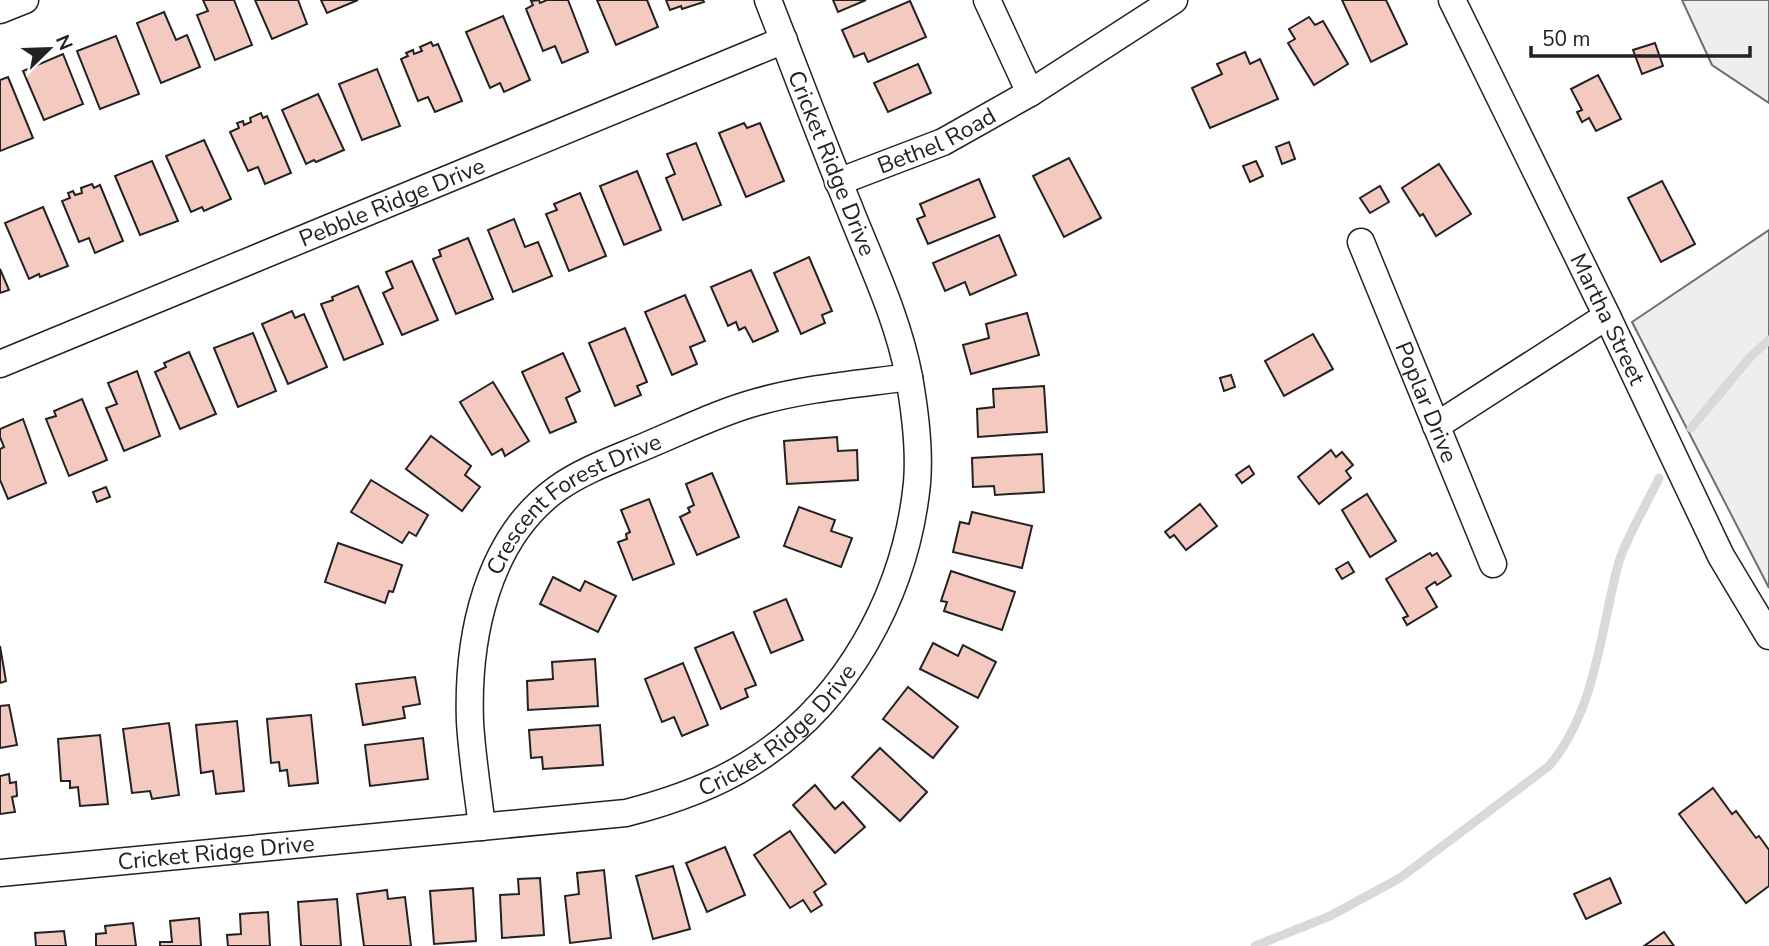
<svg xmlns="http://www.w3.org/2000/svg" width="1769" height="946" viewBox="0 0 1769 946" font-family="'Nunito Sans',sans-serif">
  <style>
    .green { fill: #eee; stroke: #6f6f6f; stroke-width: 2 }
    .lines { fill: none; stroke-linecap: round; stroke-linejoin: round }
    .stream { stroke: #d9d9d9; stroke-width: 9 }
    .building { fill: #f3c9c0; stroke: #222; stroke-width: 2 }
    .street-casing { stroke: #222; stroke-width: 29 }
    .street { stroke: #fff; stroke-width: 26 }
    .labels { text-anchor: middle; stroke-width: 5; stroke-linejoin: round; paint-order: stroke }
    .street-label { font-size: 23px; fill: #222; stroke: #fff }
  </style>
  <rect width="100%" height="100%" fill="#fff"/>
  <g class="green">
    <polygon points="1682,0 1769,0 1769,103 1712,65"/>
    <polygon points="1769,230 1769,588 1632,322"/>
  </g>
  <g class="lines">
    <g class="stream">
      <polyline points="1691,428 1751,356 1769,340"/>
      <path d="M1255,946l75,-30 70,-38 149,-112c47,-56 51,-133 69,-201 6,-24 30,-63 41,-87"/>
    </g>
  </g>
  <g class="building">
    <polygon points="203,0 234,0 252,45 215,60 197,15 208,11"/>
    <polygon points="255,0 298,0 307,24 272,39"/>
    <polygon points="321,0 358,0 327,13"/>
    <polygon points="539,0 540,3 547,0 568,0 588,52 562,63 555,46 543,51 526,9 533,5 531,1"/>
    <polygon points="597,0 647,0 658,27 616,45"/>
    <polygon points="666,0 703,0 704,2 682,9 681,6 670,10"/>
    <polygon points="833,0 866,0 838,12"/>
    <polygon points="1342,0 1386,0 1407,44 1371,62"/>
    <polygon points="910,1 926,37 868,62 864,53 854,57 842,30"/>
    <polygon points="164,12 176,40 187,35 200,67 161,83 137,23"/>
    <polygon points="503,16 530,80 504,92 500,83 490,88 466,32"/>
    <polygon points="1309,17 1315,25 1323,21 1348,64 1314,85 1288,43 1295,39 1289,29"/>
    <polygon points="116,36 139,94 100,109 77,51"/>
    <polygon points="431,42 433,46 438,44 462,101 435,112 428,97 418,101 401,59 408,56 406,53 413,50 414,54 422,51 420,47"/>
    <polygon points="1655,43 1663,66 1642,74 1633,50"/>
    <polygon points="1245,52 1250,64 1260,59 1278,99 1210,128 1192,88 1222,74 1217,64"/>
    <polygon points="63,54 83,104 44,120 23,71"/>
    <polygon points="918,64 931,93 888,112 874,83"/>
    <polygon points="377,69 400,126 362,140 339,84"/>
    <polygon points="1598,75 1621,119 1596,131 1589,118 1582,122 1577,112 1582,110 1571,89"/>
    <polygon points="8,77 33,138 0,151 0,80"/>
    <polygon points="318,94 344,150 316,162 314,160 306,164 282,110"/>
    <polygon points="261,113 263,118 267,116 291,173 265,184 258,167 248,171 230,132 239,128 237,123 243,121 244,125 251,122 250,118"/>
    <polygon points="744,123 747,128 760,123 784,181 746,197 719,133"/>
    <polygon points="204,140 231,199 204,211 202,207 191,212 166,156"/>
    <polygon points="1289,142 1295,159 1282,164 1276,147"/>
    <polygon points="696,143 721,205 683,220 666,178 675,174 667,154"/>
    <polygon points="1069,158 1101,218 1064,237 1033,176"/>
    <polygon points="152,161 178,221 140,235 115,176"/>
    <polygon points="1256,161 1263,176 1250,182 1243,166"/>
    <polygon points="1439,164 1471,214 1436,236 1423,214 1420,216 1402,188"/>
    <polygon points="637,171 661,230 624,245 600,186"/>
    <polygon points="979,179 995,217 928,244 917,219 925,216 920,204"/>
    <polygon points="1662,181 1695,244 1661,262 1628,198"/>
    <polygon points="92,184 94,188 100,185 123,241 95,253 89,238 79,242 62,201 70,198 68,193 73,191 75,195 82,193 81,188"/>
    <polygon points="1380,186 1389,202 1370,213 1360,198"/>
    <polygon points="580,193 606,256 569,271 546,214 557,210 554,204"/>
    <polygon points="43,207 68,266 40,277 39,274 29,279 5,223"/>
    <polygon points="514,219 525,247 538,242 552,276 513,292 488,230"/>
    <polygon points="999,235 1016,275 970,295 965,282 945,291 933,263"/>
    <polygon points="468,238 493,299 456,314 433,259 441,256 439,250"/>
    <polygon points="809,257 832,311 822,315 825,323 801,334 774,273"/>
    <polygon points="412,261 438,320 402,335 383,293 393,288 386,272"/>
    <polygon points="0,269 9,290 0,293"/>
    <polygon points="751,270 778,331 753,342 745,327 739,330 736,322 728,326 711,287"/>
    <polygon points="358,286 383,344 344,360 321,304 333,300 332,297"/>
    <polygon points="685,295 705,341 690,347 697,364 672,375 645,312"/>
    <polygon points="292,311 295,318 304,314 327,367 288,384 262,324"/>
    <polygon points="1027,313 1039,355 971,374 963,345 989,338 986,324"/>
    <polygon points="625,328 647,382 637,386 641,395 615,406 589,343"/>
    <polygon points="253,333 276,391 238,407 214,348"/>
    <polygon points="1313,334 1333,369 1284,396 1265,361"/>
    <polygon points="189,352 216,414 180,429 155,372 166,367 164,363"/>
    <polygon points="563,353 580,391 566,398 576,422 550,433 522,372"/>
    <polygon points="137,371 160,436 124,451 106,408 117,404 108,383"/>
    <polygon points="1231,375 1235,387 1224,391 1220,378"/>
    <polygon points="493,382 529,441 505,456 502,449 492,455 460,402"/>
    <polygon points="1044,386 1047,432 978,437 977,409 994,407 993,389"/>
    <polygon points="82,399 107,460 69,476 46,419 56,416 54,411"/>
    <polygon points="23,419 46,483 8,499 0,480 0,449 4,447 0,437 0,429"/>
    <polygon points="431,436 471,466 465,475 480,487 462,511 406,469"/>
    <polygon points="837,437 838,451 857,450 858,480 787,484 784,441"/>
    <polygon points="1331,450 1336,457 1342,452 1353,465 1346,471 1351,478 1319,504 1298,477"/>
    <polygon points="1042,454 1044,492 995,495 994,486 973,487 972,458"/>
    <polygon points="1249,466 1254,474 1242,483 1236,475"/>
    <polygon points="712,473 739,537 697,555 680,517 690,512 688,508 694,505 686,484"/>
    <polygon points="371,480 428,515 416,536 409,532 402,543 351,512"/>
    <polygon points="106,487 110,497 97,502 93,492"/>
    <polygon points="1367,494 1396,541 1370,557 1342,510"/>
    <polygon points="649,499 674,564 633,580 618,542 627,539 626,534 630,532 621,510"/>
    <polygon points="1200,504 1217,526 1186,550 1174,535 1170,538 1165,532"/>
    <polygon points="799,507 835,520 831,531 852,538 841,567 784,546"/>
    <polygon points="972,512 1032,526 1022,568 953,552 960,522 969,524"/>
    <polygon points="338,543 402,565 393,592 389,591 385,603 325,582"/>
    <polygon points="1430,553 1432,556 1437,553 1451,576 1437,585 1435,582 1426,588 1437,607 1407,625 1403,618 1408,616 1386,579"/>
    <polygon points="1348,562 1354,572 1342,579 1336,569"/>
    <polygon points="951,571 1015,592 1002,630 944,611 947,602 941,601"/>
    <polygon points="553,577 580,591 585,581 616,596 598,632 540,604"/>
    <polygon points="786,599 803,640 771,653 754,612"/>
    <polygon points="733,632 756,685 745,689 748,697 721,709 695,648"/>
    <polygon points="933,643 958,656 963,645 996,662 978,698 920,669"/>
    <polygon points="0,646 6,681 0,683"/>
    <polygon points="595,659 598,706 528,710 527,681 553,679 552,662"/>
    <polygon points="683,663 708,725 682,736 674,717 662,722 645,679"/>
    <polygon points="415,677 420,704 403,707 405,718 363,725 356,684"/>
    <polygon points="908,687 958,727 933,758 883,719"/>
    <polygon points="9,705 17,745 0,748 0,706"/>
    <polygon points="311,715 318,783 289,786 287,770 280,771 279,762 271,763 267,719"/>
    <polygon points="237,721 244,791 216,794 213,771 201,773 196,725"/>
    <polygon points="169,723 179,795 152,799 150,791 132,793 123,729"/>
    <polygon points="600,725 603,765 543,769 542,757 531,758 529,730"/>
    <polygon points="100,735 108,804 80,806 78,787 70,788 70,781 61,781 58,739"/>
    <polygon points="423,738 428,779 370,786 365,745"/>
    <polygon points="880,748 927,792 900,821 852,777"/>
    <polygon points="9,774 10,783 16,782 17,796 12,797 15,812 0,814 0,776"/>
    <polygon points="815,785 835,809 843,802 865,827 835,853 793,805"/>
    <polygon points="1713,788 1732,814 1736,811 1756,838 1759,836 1769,850 1769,886 1746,903 1679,814"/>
    <polygon points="790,831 826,884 814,892 822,905 811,912 803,900 790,908 754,855"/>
    <polygon points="725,847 745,895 707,912 686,863"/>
    <polygon points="673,866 690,929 653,939 636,876"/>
    <polygon points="604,870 611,938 570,943 565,896 579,894 577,873"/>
    <polygon points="540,878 544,935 502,938 500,895 519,894 518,879"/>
    <polygon points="1610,878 1621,903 1586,919 1574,894"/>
    <polygon points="473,888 476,941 434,944 430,891"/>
    <polygon points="387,890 388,899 405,897 411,946 364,946 357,894"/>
    <polygon points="337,899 341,946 301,946 298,902"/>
    <polygon points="268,912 270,946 228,946 227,935 241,934 240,914"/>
    <polygon points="199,918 201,946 160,946 160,942 172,942 170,921"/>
    <polygon points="133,923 136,946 96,946 96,934 106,933 105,926"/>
    <polygon points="64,931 66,946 36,946 35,933"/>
    <polygon points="1664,932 1674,946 1644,946"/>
  </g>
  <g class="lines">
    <g class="street-casing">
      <g id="street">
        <polyline points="987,0 1030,93"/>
        <path id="s1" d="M1452,0l155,316 114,240 48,80"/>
        <polyline points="0,10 25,0"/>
        <path id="s2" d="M838,182l105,-40 87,-49 144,-93"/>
        <path id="s3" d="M1361,242l132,322"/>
        <path id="s4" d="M0,364l784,-324"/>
        <polyline points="1436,426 1607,316"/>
        <path id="s5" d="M482,827c-4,-34 -10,-70 -12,-105 -3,-83 16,-183 88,-234 27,-19 60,-30 90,-43 36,-15 72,-33 109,-43 49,-14 101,-18 152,-25"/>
        <path id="s6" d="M0,873l626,-60c43,-11 85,-25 123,-49 97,-59 157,-170 168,-281 3,-34 -2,-72 -8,-106 -11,-59 -38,-114 -60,-170 -28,-68 -54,-138 -81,-207"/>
      </g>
    </g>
    <use href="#street" class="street"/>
  </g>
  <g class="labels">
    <g class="street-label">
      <text dy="8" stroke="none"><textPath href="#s2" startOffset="107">Bethel Road</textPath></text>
      <text transform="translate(832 163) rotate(68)" y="8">Cricket Ridge Drive</text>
      <text dy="8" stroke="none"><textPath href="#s4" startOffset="424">Pebble Ridge Drive</textPath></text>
      <text dy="8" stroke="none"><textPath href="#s1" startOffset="355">Martha Street</textPath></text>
      <text dy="8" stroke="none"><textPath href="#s3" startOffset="173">Poplar Drive</textPath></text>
      <text dy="8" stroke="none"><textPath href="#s5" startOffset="368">Crescent Forest Drive</textPath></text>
      <text dy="8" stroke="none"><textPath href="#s6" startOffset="805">Cricket Ridge Drive</textPath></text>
      <text dy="8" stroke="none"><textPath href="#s6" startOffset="217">Cricket Ridge Drive</textPath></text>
    </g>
  </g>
  <g transform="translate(49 49) rotate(67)" stroke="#ffffff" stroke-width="5" paint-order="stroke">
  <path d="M0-5L12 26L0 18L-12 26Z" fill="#222222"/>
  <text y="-10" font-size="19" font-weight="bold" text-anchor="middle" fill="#222222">N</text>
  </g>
  <path d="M1531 46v10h219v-10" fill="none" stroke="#222222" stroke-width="3.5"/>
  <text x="1542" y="46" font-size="21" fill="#222222" stroke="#ffffff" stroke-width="5" paint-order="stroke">50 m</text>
</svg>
